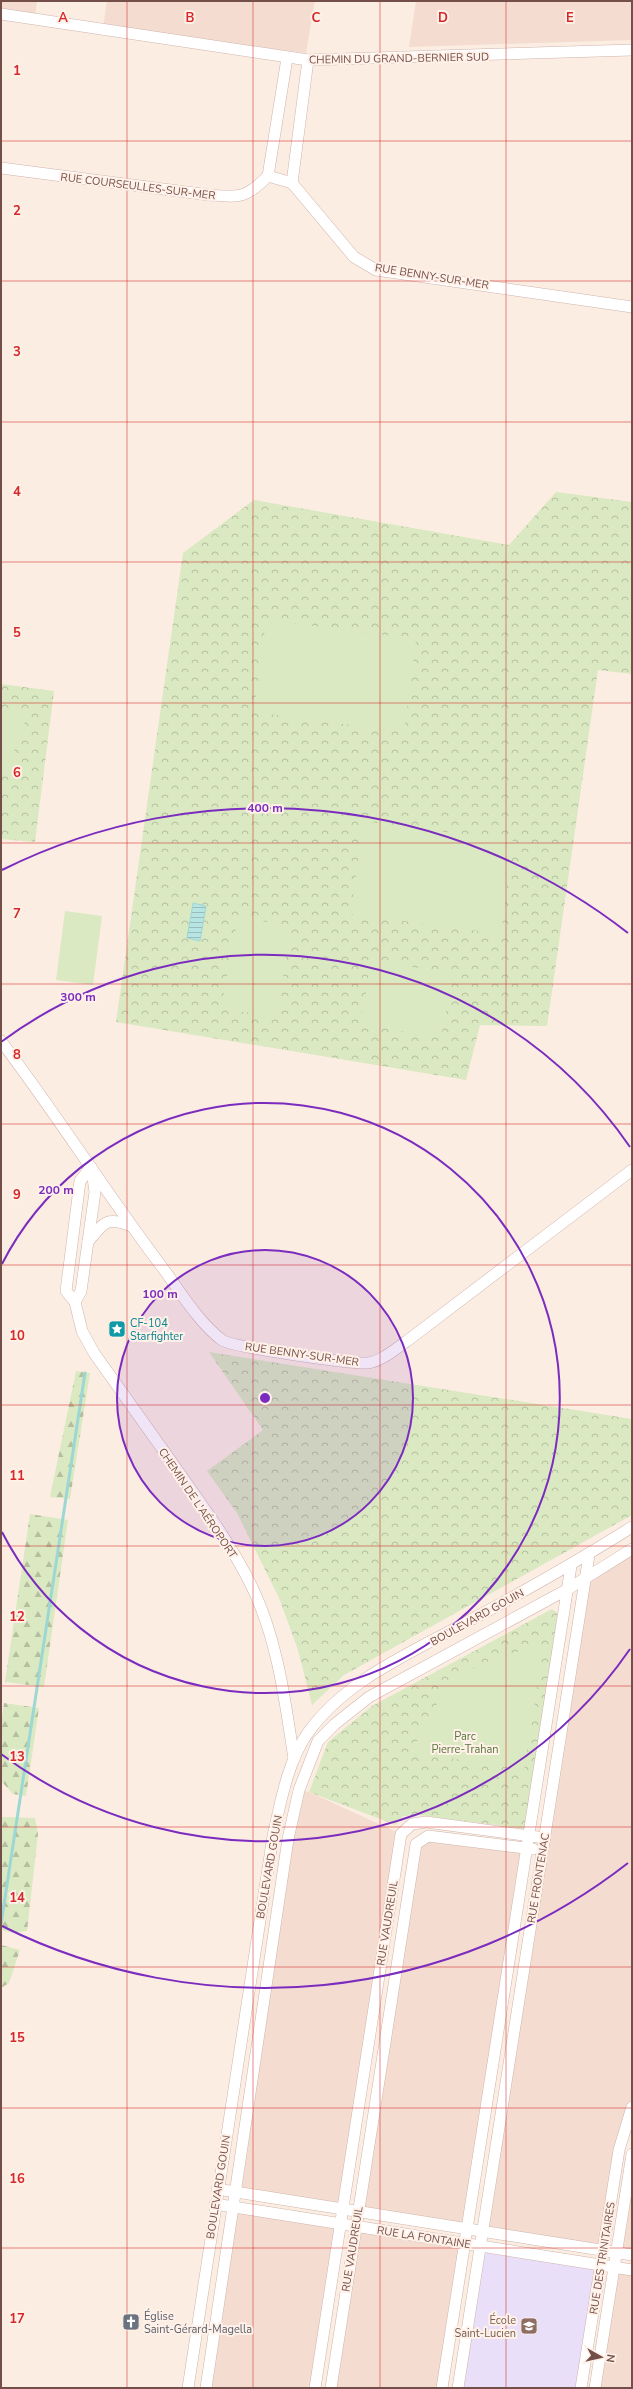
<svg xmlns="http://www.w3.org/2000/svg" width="633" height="2389" viewBox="0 0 633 2389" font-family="'Nunito Sans',sans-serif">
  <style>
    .residential { fill: #f4ddd0 }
    .education { fill: #eadff8 }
    .forest { fill: url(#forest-firs) }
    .park { fill: url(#park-crowns) }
    .pitch { fill: #dae9c1 }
    .water { fill: url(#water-rules); stroke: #9dd7d4 }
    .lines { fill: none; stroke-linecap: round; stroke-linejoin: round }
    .stream { stroke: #9dd7d4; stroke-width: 3 }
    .minor-casing { stroke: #cfb4ac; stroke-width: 12 }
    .minor { stroke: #fff; stroke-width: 11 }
    .grid { fill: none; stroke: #d62828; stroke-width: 1; stroke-opacity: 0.55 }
    .ring { fill: none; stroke: #7b2cbf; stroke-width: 2 }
    .labels { text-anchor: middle; stroke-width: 4; stroke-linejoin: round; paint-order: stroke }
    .street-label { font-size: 11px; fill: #744f49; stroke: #fff1e8 }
    .culture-label { font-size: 11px; fill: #0d838f; stroke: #fff1e8; text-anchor: start }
    .park-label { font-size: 11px; fill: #59743e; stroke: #fff1e8 }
    .worship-label { font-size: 11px; fill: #5b616d; stroke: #fff1e8; text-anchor: start }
    .education-label { font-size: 11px; fill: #785e54; stroke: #fff1e8; text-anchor: end }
    .grid-label { font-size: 13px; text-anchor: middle; font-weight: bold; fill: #d62828; stroke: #fff1e8; stroke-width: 4; stroke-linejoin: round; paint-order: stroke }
    .centre { fill: #7b2cbf; stroke: #fff1e8; stroke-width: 2 }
    .ring-label { font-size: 12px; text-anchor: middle; font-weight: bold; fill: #7b2cbf; stroke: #fff1e8; stroke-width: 4; stroke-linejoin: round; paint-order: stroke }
  </style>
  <defs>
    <pattern id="forest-firs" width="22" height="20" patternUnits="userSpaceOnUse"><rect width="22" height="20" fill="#dae9c1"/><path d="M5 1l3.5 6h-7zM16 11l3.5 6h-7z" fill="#b5bf9f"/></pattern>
    <pattern id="park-crowns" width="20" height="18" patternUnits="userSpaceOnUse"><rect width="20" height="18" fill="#dae9c1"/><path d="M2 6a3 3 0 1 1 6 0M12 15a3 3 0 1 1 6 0" fill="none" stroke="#b5bf9f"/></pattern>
    <pattern id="water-rules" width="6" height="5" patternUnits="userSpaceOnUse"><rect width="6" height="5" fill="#b7e5e3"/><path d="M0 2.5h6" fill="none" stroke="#99bcba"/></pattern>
  </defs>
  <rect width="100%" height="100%" fill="#fcede2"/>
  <g class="residential">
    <polygon points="1,1 37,1 35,19 1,14"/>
    <polygon points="107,1 315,1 306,53 103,28"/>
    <polygon points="416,1 632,1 632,40 409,47"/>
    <polygon points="632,1549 632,2107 603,2250 482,2231 585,1579"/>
    <polygon points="299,1790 309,1792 401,1834 343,2209 236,2192"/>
    <polygon points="428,1836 527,1848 467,2229 358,2212 414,1851"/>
    <polygon points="632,2154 632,2255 617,2252"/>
    <polygon points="234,2207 340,2224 315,2388 206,2388"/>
    <polygon points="356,2227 464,2244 442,2388 331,2388"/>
    <polygon points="614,2267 632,2270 632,2388 596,2388"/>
  </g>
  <polygon class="education" points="480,2246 601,2265 581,2388 458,2388"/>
  <g class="forest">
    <polygon points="76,1371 90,1373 70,1499 50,1497"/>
    <polygon points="30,1514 68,1520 44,1687 5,1682"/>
    <polygon points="4,1703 39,1708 26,1796 13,1794 1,1781 1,1724"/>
    <polygon points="1,1817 35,1818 38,1834 27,1931 13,1933 1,1930"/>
    <polygon points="1,1945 20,1950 9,1983 1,1988"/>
  </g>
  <g class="park">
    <polygon points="556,492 632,502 632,674 598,670 547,1026 480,1025 466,1080 116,1022 183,553 254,500 509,545"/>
    <polygon points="1,684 54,691 35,842 1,839"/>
    <polygon points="209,1352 632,1419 632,1515 344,1675 312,1705 298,1650 279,1598 237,1513 207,1471 263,1430"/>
    <polygon points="552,1609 565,1619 527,1829 419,1815 403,1816 396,1825 309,1792 328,1742 372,1706"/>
  </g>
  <g class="pitch">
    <polygon points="266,620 416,639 404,732 254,712"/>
    <polygon points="1,707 29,711 10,762 1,775"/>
    <polygon points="363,821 513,841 501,934 351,914"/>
    <polygon points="65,911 102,916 93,985 56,980"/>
    <polygon points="238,917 291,926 277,1016 221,1009"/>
    <polygon points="372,960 453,974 441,1038 360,1024"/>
    <path d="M544,1645l-20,125 -112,-18c11,-24 26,-57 47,-74 22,-18 58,-26 85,-33z"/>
  </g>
  <polygon class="water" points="193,903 206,906 200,941 187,938"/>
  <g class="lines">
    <polyline class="stream" points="1,1924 85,1373"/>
    <g class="minor-casing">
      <g id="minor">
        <polyline points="1,14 308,60 632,50"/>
        <path d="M1,168l208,27c31,2 36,4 59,-19"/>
        <polyline points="268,176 292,183 354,257 376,270 632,307"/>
        <polyline points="268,176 287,58"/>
        <polyline points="292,183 308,60"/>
        <path d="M1,1041c56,74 105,152 161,226 18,24 36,55 60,73 9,7 130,24 146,23 14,-2 27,-14 39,-22l225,-171"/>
        <path d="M91,1167l-11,14 -14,110 9,11 7,29 12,22c28,39 56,79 84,118 27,38 55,76 75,118 25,53 32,112 41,170"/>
        <path d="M88,1242c15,-19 18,-26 43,-16"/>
        <polyline points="75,1302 81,1291 95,1192 92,1171"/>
        <polyline points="217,2189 632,2255"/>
        <polyline points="215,2204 632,2270"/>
        <path d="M188,2388l85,-552c8,-35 14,-72 34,-102 38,-54 104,-81 160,-112 56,-30 111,-61 165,-95"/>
        <polyline points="206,2388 288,1839 299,1790 318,1741 335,1724 369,1697 568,1589 632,1549"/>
        <polyline points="315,2388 401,1834 412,1824 426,1822 545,1838"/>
        <polyline points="331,2388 416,1844 428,1836 533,1849"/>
        <polyline points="442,2388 571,1566"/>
        <polyline points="458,2388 589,1555"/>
        <polyline points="581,2388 619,2150 632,2107"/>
        <polyline points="595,2388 632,2154"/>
      </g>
    </g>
    <use href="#minor" class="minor"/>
  </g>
  <path class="grid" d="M127,1v2387M253,1v2387M380,1v2387M506,1v2387M1,141h631M1,281h631M1,422h631M1,562h631M1,703h631M1,843h631M1,984h631M1,1124h631M1,1265h631M1,1405h631M1,1546h631M1,1686h631M1,1827h631M1,1967h631M1,2108h631M1,2248h631"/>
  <circle cx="265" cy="1398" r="148" fill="#7b2cbf" fill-opacity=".12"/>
  <g class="ring">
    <circle cx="265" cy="1398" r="148"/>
    <path d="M2 1264A295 295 0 1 1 2 1532"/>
    <path d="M630 1649A443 443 0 0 1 1 1754M1 1042A443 443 0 0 1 630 1147"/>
    <path d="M628 1863A590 590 0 0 1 2 1926M2 870A590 590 0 0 1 628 933"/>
  </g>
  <defs>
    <g id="sight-square" transform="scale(0.9)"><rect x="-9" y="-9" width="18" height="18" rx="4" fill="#0f9aa8" stroke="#fff1e8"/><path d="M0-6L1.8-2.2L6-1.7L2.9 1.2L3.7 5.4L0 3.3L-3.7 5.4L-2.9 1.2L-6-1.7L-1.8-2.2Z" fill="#fff"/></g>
    <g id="church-square" transform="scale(0.9)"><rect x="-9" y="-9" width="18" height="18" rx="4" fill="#6b7280" stroke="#fff1e8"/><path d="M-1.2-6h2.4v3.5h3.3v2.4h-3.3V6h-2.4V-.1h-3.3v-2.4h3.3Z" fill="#fff"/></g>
    <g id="school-square" transform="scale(0.9)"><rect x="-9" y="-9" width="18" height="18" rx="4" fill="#8d6e63" stroke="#fff1e8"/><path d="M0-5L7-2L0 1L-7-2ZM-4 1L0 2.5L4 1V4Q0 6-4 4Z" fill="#fff"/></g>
  </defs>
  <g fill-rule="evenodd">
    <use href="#sight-square" x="117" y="1329"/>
    <use href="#church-square" x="131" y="2322"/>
    <use href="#school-square" x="529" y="2326"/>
  </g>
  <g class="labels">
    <g class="street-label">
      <text transform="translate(399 58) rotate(-1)" y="4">CHEMIN DU GRAND-BERNIER SUD</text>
      <text transform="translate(138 186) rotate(7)" y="4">RUE COURSEULLES-SUR-MER</text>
      <text transform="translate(432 276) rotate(9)" y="4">RUE BENNY-SUR-MER</text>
      <text transform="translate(302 1354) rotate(8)" y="4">RUE BENNY-SUR-MER</text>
      <text transform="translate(198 1503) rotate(56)" y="4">CHEMIN DE L'AÉROPORT</text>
      <text transform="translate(477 1617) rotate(-29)" y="4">BOULEVARD GOUIN</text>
      <text transform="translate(269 1867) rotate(-80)" y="4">BOULEVARD GOUIN</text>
      <text transform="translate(538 1878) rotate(-81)" y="4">RUE FRONTENAC</text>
      <text transform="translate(387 1923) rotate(-81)" y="4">RUE VAUDREUIL</text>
      <text transform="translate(218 2187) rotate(-81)" y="4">BOULEVARD GOUIN</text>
      <text transform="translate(424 2237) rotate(9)" y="4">RUE LA FONTAINE</text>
      <text transform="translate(352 2249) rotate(-81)" y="4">RUE VAUDREUIL</text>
      <text transform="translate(602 2258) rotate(-81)" y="4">RUE DES TRINITAIRES</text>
    </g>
    <g class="culture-label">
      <text x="130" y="1327">CF-104<tspan x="130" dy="13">Starfighter</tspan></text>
    </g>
    <g class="park-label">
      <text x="465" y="1740">Parc<tspan x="465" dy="13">Pierre-Trahan</tspan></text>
    </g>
    <g class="worship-label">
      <text x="144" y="2320">Église<tspan x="144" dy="13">Saint-Gérard-Magella</tspan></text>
    </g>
    <g class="education-label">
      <text x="516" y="2324">École<tspan x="516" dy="13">Saint-Lucien</tspan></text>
    </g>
  </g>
  <g class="grid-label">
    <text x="63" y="22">A</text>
    <text x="190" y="22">B</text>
    <text x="316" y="22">C</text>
    <text x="443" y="22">D</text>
    <text x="570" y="22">E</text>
    <text x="17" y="75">1</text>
    <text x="17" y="215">2</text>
    <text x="17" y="356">3</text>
    <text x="17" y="496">4</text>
    <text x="17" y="637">5</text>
    <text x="17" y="777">6</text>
    <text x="17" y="918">7</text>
    <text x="17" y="1059">8</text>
    <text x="17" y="1199">9</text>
    <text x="17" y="1340">10</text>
    <text x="17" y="1480">11</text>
    <text x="17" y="1621">12</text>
    <text x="17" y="1761">13</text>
    <text x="17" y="1902">14</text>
    <text x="17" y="2042">15</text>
    <text x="17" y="2183">16</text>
    <text x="17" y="2323">17</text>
  </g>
  <circle cx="265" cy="1398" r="6" class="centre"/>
  <g class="ring-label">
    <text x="265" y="812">400 m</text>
    <text x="78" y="1001">300 m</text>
    <text x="56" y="1194">200 m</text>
    <text x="160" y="1298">100 m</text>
  </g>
  <rect width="633" height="2389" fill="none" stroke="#744f49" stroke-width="4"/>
  <g transform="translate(601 2357) rotate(98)" stroke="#fff1e8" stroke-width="3" paint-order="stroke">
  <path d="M0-3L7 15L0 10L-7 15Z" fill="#744f49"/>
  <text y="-6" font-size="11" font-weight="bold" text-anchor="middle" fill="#744f49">N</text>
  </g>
</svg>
